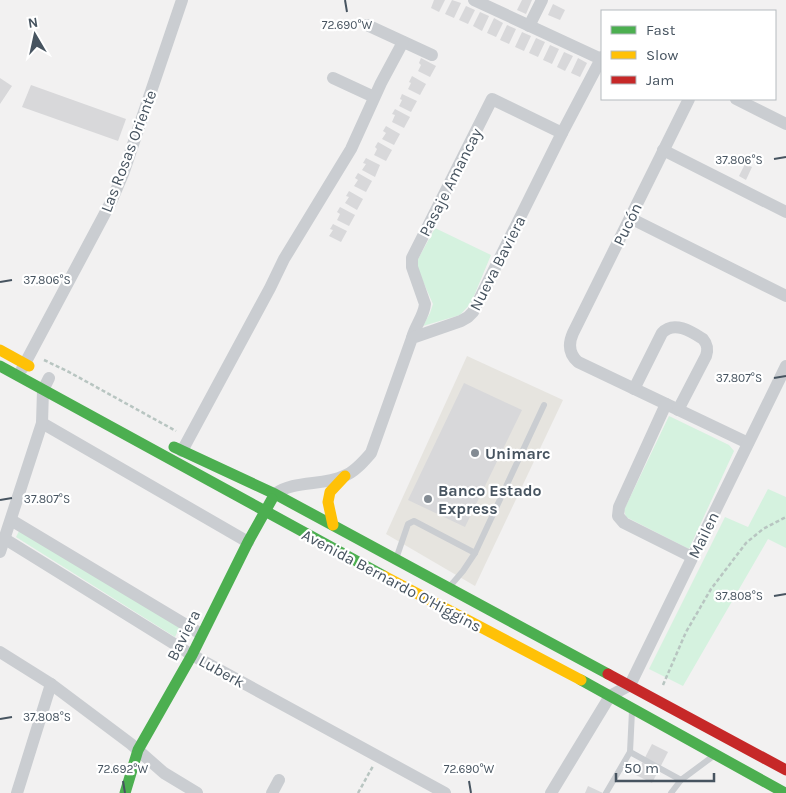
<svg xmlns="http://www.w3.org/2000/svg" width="786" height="793" viewBox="0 0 786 793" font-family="Karla,sans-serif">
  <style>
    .commercial { fill: #e6e4df }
    .green { fill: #d5f2df }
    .building { fill: #d8d8da }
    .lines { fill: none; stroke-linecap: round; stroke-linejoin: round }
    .path { stroke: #b8c5c1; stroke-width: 2.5; stroke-dasharray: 4 2.5; stroke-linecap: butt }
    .lane { stroke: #cacdd1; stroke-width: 6 }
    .street { stroke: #cacdd1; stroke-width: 12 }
    .fast { stroke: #4caf50; stroke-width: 11 }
    .slow { stroke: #ffc107; stroke-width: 11 }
    .jam { stroke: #c62828; stroke-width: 11 }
    .ticks { fill: none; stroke: #475460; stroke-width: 2 }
    .poi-dot { fill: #838b93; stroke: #fff; stroke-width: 2 }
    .labels { text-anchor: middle; stroke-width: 4.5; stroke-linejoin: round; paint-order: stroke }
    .street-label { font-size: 16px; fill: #475460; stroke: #fff }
    .poi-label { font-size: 16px; font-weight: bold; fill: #475460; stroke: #fff; text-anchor: start }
    .ticks-label { font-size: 12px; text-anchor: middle; fill: #475460; stroke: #fff; stroke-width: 4.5; stroke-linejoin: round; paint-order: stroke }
  </style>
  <rect width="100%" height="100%" fill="#f2f1f1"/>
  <polygon class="commercial" points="467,356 563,400 475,586 386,534"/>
  <g class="green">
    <polygon points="435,228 491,255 471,303 460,315 423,326 430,313 433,304 418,270 417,261"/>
    <polygon points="669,416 729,445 734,451 689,549 626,517 624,510"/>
    <polygon points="768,489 786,497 786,548 768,539 683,686 649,669 725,517 748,527"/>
    <polygon points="20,529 180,626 175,637 16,537"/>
  </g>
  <g class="building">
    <polygon points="434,0 445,0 439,12 431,8"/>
    <polygon points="452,0 461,3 454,18 445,14"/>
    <polygon points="522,0 532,0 526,14 517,10"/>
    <polygon points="553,4 565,10 560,20 548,15"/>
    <polygon points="466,6 475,10 468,24 459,20"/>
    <polygon points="480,12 489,16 482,31 473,26"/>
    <polygon points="494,18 503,23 496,37 487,33"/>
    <polygon points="507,25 516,29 509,44 500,40"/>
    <polygon points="522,32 531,36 524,51 515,47"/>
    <polygon points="536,38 545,42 538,57 529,53"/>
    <polygon points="550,45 559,49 552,64 543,60"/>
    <polygon points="564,52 573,56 565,71 557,67"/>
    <polygon points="421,58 436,66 430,77 418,71 421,65 419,63"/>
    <polygon points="578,58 587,63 580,77 571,73"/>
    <polygon points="412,76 426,84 420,95 408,89 411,83 409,82"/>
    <polygon points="0,78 12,86 0,104"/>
    <polygon points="31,85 126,119 118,141 22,107"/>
    <polygon points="402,94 417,101 411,112 399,106 402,100 400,99"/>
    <polygon points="395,109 410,117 404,128 392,122 395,115 392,114"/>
    <polygon points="386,126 400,134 394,145 382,139 386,133 383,131"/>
    <polygon points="378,142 392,150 386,161 374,155 377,149 375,147"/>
    <polygon points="366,158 380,165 375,177 362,170 366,164 363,163"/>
    <polygon points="745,164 752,167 746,180 739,176"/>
    <polygon points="358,173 372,181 366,192 354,186 358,180 355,178"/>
    <polygon points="349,191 363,199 357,210 345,203 349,197 346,196"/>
    <polygon points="340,207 355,215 349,226 337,220 340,214 337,212"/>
    <polygon points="333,224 347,231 341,242 329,236 333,230 330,229"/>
    <polygon points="464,383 522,410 465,527 408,500"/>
    <polygon points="652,744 668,752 652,783 636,775"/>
    <polygon points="588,786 603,793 585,793"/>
  </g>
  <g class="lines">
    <g class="path">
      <polyline points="44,360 69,372 176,431"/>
      <polyline points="663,685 686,632 711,589 746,543 763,529 786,517"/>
      <polyline points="358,793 373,766"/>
    </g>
    <g class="lane">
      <polyline points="397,556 408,524 414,521 475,553"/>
      <polyline points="451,585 463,571 475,553 544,405"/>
      <polyline points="632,711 630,752 681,780 712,757"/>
      <polyline points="606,793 630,752"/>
      <polyline points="671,793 681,780"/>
    </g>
    <g class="street">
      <polyline points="474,0 601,59"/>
      <polyline points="367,25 432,55"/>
      <polyline points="529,26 542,0"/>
      <polyline points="333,78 374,97"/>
      <path d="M689,99l-116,234c-5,11 -4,21 5,29l170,81"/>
      <polyline points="736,99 786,124"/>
      <polyline points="663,150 786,212"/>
      <polyline points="630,218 786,296"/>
      <path d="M412,338c3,-12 12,-22 13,-34l-13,-37v-9l80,-159 70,34"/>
      <polyline points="22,369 111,202 123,174 182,0"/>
      <path d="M634,389l28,-56c12,-13 30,-1 41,6 5,6 5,11 3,17l-28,54"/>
      <polyline points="666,404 619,507 618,516 624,523 692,557"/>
      <polyline points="42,423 248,542"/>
      <polyline points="182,451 270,288 284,259 351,149 381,83 403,42"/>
      <path d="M275,494c19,-14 48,-8 69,-18 11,-4 20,-15 27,-23l41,-115 49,-17 7,-4 5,-5 89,-179 40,-76"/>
      <polyline points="11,520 201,634"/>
      <polyline points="5,539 192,655 445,793"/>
      <polyline points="0,552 42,423 43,390 49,378"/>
      <polyline points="0,652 51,684 131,744 164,773 197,793"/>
      <polyline points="17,793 51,684"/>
      <polyline points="272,793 279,780"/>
      <polyline points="551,793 610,696 630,685 786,366"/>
    </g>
    <g class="fast">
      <polyline points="0,366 384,576"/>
      <polyline points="174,447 275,494 608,674"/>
      <polyline points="581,680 785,793"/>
      <polyline points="125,793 138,750 192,655 248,542 272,499"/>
    </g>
    <g class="slow">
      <polyline points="0,350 29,366"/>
      <polyline points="333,525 328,502 330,492 345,476"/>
      <polyline points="384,576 581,680"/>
    </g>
    <polyline class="jam" points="608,674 786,770"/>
  </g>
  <path class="ticks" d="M345,0l2,12M774,159l12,-2M0,282l12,-2M774,378l12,-2M0,500l12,-2M774,596l12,-2M0,719l12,-2M123,781l2,12M469,781l2,12"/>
  <g class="poi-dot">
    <circle cx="475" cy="453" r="5"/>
    <circle cx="428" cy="499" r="5"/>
  </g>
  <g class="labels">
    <g class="street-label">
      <text transform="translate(128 151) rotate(-69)" y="6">Las Rosas Oriente</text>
      <text transform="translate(450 182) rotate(-63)" y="6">Pasaje Amancay</text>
      <text transform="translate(627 224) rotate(-64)" y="6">Pucón</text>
      <text transform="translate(497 263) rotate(-63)" y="6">Nueva Baviera</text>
      <text transform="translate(703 535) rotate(-64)" y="6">Mailen</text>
      <text transform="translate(392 580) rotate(28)" y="6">Avenida Bernardo O'Higgins</text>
      <text transform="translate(183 635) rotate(-63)" y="6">Baviera</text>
      <text transform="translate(222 671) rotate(29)" y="6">Luberk</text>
    </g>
    <g class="poi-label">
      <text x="485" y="459">Unimarc</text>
      <text x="438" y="496">Banco Estado<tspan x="438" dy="18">Express</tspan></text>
    </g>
  </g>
  <g class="ticks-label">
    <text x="347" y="29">72.690°W</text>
    <text x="739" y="164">37.806°S</text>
    <text x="47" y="284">37.806°S</text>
    <text x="739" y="382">37.807°S</text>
    <text x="47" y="503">37.807°S</text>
    <text x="739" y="600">37.808°S</text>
    <text x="47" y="721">37.808°S</text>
    <text x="123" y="773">72.692°W</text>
    <text x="469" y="773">72.690°W</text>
  </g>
  <rect x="601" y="10" width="175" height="90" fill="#ffffff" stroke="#b5bbbf"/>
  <rect x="611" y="26" width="25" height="8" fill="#4caf50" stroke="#b5bbbf"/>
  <text x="646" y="35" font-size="15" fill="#475460">Fast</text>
  <rect x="611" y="51" width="25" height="8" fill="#ffc107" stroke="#b5bbbf"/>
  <text x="646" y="60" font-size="15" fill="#475460">Slow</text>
  <rect x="611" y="76" width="25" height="8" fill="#c62828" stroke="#b5bbbf"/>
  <text x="646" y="85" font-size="15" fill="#475460">Jam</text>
  <g transform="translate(35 35) rotate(351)" stroke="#ffffff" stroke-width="4" paint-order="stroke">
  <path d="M0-4L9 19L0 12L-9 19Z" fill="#475460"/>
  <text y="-8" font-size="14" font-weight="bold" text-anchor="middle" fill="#475460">N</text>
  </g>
  <path d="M616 773v8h98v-8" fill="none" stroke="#475460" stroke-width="2.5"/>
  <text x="624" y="773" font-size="15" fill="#475460" stroke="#ffffff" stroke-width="4" paint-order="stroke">50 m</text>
</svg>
